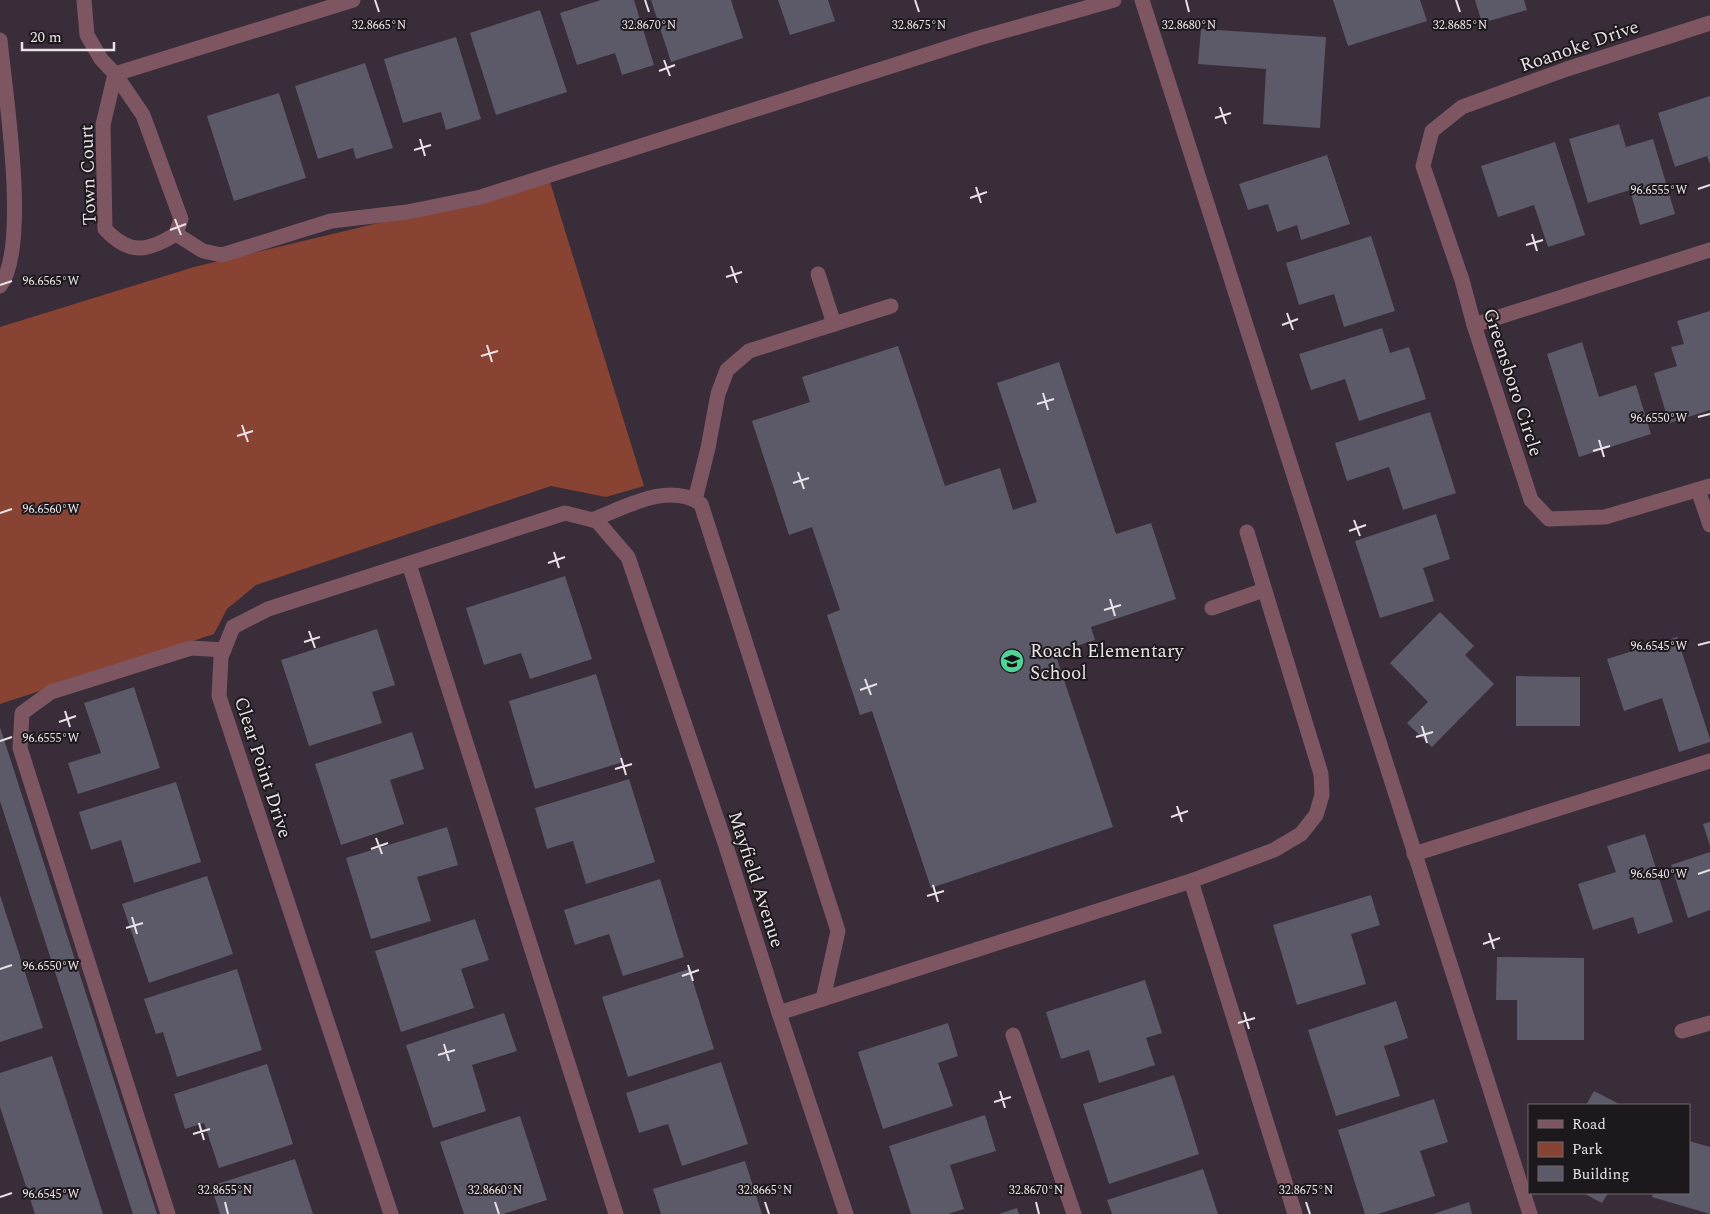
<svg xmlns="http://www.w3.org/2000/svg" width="1710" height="1214" viewBox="0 0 1710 1214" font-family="Spectral,serif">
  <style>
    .green { fill: #884333 }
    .building { fill: #5c5a69 }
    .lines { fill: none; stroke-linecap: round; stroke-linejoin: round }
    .minor { stroke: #7e5661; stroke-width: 15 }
    .ticks { fill: none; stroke: #e8e1e7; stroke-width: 2 }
    .labels { text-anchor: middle; stroke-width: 4; stroke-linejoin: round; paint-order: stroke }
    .street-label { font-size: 19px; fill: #e8e1e7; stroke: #1d181c }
    .poi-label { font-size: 19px; fill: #e8e1e7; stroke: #1d181c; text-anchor: start }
    .ticks-label { font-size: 12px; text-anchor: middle; fill: #e8e1e7; stroke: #1d181c; stroke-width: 4; stroke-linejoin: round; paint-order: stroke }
  </style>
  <rect width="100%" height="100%" fill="#382d38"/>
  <polygon class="green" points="550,182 644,486 606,497 551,486 256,585 227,609 214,634 0,704 0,327 194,267"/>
  <g class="building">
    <polygon points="601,0 634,0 654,65 622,75 615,53 577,65 560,13"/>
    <polygon points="651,0 731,0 743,38 671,62"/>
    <polygon points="778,0 828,0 835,21 790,35"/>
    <polygon points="1333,0 1420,0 1427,21 1348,46"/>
    <polygon points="1475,0 1524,0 1527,10 1482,23"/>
    <polygon points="540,10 567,92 496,115 470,33"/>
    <polygon points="1201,29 1326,37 1320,128 1263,124 1266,69 1198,64"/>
    <polygon points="456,37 481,119 446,130 441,112 403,123 384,59"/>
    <polygon points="365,63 393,148 356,159 353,148 318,159 295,86"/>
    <polygon points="279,93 306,178 234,201 207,116"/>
    <polygon points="1710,96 1710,164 1707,156 1675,167 1658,113"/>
    <polygon points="1619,124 1626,147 1653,139 1675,214 1640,225 1630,190 1588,203 1569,139"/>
    <polygon points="1555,142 1585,235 1548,247 1534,205 1498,217 1481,166"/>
    <polygon points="1327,155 1350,224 1301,240 1297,225 1277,232 1268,204 1248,210 1239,184"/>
    <polygon points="1371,236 1395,311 1344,327 1334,294 1299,305 1286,263"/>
    <polygon points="1710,311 1710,410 1669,423 1654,373 1677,366 1671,347 1684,344 1677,321"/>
    <polygon points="1382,328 1390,353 1409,347 1426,399 1359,421 1345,379 1311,390 1299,354"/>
    <polygon points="1582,342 1599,397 1636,385 1651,434 1579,457 1547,354"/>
    <polygon points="898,346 945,486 1000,468 1013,510 1037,502 997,383 1059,362 1116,534 1151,523 1176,599 1091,627 1095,640 1055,653 1113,827 931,888 872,711 860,715 827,615 840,610 812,527 789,535 752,421 810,402 802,377"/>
    <polygon points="1430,412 1456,493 1403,510 1389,467 1347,481 1335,443"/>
    <polygon points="1436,514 1450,559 1423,568 1434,601 1380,618 1355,541"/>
    <polygon points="565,576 592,659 530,679 521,653 484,665 466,608"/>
    <polygon points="1440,612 1474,646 1465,655 1494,684 1432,747 1407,723 1428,702 1390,663"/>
    <polygon points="377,629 395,685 372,692 382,723 309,746 281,660"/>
    <polygon points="1677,637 1710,739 1710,742 1679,752 1662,698 1624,711 1607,659"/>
    <polygon points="596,674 623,762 535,789 509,701"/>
    <polygon points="1516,676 1580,677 1580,726 1516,726"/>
    <polygon points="134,687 160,768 78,794 68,763 101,753 84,703"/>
    <polygon points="0,727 157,1214 133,1214 0,801"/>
    <polygon points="412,732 424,769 390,780 404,824 341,845 315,764"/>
    <polygon points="629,779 655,862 586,884 573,841 547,849 535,808"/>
    <polygon points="176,782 201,862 134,883 121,840 91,850 79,812"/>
    <polygon points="1710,822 1710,846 1703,824"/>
    <polygon points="447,827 458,865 417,877 431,921 371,939 346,858"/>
    <polygon points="1645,834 1673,922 1638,934 1633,917 1593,930 1578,884 1616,872 1607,846"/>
    <polygon points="1710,852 1710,910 1688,918 1671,865"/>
    <polygon points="207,876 233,954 149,983 122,904"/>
    <polygon points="660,879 684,957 623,976 609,934 575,945 564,910"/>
    <polygon points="0,895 43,1028 0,1042"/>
    <polygon points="1371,895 1380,925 1351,934 1366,984 1297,1005 1273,925"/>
    <polygon points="475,919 489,960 461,969 474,1008 401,1032 375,951"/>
    <polygon points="1497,957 1584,958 1584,1040 1517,1040 1517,1000 1496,1000"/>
    <polygon points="237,969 262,1050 177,1077 163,1032 156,1034 144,999"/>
    <polygon points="689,969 714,1049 628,1077 602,997"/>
    <polygon points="1145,980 1162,1033 1146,1038 1155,1065 1099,1083 1089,1050 1061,1059 1046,1012"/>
    <polygon points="1396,1001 1408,1038 1384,1046 1400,1096 1336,1116 1308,1030"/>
    <polygon points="504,1013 517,1051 472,1065 486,1111 433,1128 406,1045"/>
    <polygon points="948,1023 958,1056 938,1063 953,1106 883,1129 858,1052"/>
    <polygon points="52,1056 103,1214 35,1214 0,1107 0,1073"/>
    <polygon points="721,1062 748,1144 682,1166 668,1124 639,1133 626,1093"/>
    <polygon points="267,1064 293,1144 219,1168 204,1123 185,1129 174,1094"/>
    <polygon points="1174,1075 1199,1154 1109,1184 1083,1104"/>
    <polygon points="1594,1091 1621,1105 1586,1105"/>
    <polygon points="1434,1099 1448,1142 1420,1151 1435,1196 1378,1214 1365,1214 1338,1130"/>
    <polygon points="985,1115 996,1151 950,1165 964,1209 948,1214 911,1214 889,1146"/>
    <polygon points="520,1116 547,1200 503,1214 464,1214 440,1142"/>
    <polygon points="1689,1141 1710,1147 1710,1214 1652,1197 1653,1193 1689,1193"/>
    <polygon points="295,1159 313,1214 220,1214 211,1186"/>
    <polygon points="745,1161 762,1214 661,1214 653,1189"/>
    <polygon points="1203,1169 1218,1214 1112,1214 1107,1200"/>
    <polygon points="1583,1193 1608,1193 1602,1203"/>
    <polygon points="1469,1202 1472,1214 1433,1214"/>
    <polygon points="1017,1208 1019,1214 999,1214"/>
  </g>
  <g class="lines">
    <g class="minor">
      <path d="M84,0l3,35 14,24 14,15 28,41 38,104 -5,15c-29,18 -47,21 -71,-5l-2,-104 12,-51"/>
      <polyline points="1142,0 1530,1214"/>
      <polyline points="1710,23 1567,69 1462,107 1432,131 1423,166 1462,280 1474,325 1531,500 1549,519 1605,517 1710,486"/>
      <path d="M0,40c5,52 30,207 0,246"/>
      <polyline points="115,74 353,0"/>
      <polyline points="176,234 203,251 222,255 331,221 407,212 481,197 979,38 1114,0"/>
      <polyline points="818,274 834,324"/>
      <polyline points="1474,325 1710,250"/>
      <polyline points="1698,490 1710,525"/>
      <polyline points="695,500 708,448 718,394 727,370 749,351 891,306"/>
      <path d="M592,520c32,-12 77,-39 109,-16l137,427 -15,68"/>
      <polyline points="409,564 616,1214"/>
      <polyline points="1212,608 1264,590"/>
      <polyline points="1414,854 1710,761"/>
      <polyline points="1191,881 1295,1214"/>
      <polyline points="779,1013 1191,881 1274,850 1301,834 1316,815 1322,795 1321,774 1247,532"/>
      <polyline points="1682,1031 1710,1023"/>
      <polyline points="1013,1035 1074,1214"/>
      <polyline points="168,1214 20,748 22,713 51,692 191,648 224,650"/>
      <polyline points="391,1214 219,696 221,657 233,627 268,609 565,513 597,521 628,557 725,843 779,1013 846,1214"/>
    </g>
  </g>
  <path class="ticks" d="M375,0l4,12M645,0l4,12M915,0l4,12M1186,0l3,12M1456,0l4,12M664,60l6,16M659,71l16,-6M1220,107l6,17M1215,118l16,-5M420,139l5,17M414,150l17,-5M976,187l5,16M1698,189l12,-4M970,198l17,-6M175,219l6,16M170,230l16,-6M1532,234l5,17M1526,245l17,-5M731,266l6,17M726,277l16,-5M0,285l12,-4M1287,313l6,17M1282,325l16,-6M487,345l5,17M481,356l17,-5M1043,393l5,17M1037,404l17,-5M1698,417l12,-3M242,425l6,17M237,436l16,-5M1599,440l5,17M1593,451l17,-5M798,472l6,17M793,483l16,-5M0,513l12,-4M1354,520l6,16M1349,531l17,-6M554,552l5,16M548,563l17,-6M1110,599l5,17M1104,610l17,-5M309,631l6,17M304,642l16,-5M1698,645l12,-3M865,679l6,16M860,690l17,-6M65,711l5,16M59,722l17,-6M1422,726l5,17M1416,737l17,-5M0,741l12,-4M621,758l5,17M615,769l17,-5M1177,806l5,16M1171,817l17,-6M376,838l6,16M371,849l17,-6M1698,874l12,-4M933,885l5,17M927,896l17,-5M132,917l5,17M126,928l17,-5M1489,933l5,16M1483,944l17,-6M688,965l5,16M0,969l12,-4M682,976l17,-6M1244,1012l5,17M1238,1023l17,-5M444,1044l5,17M438,1055l17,-5M1000,1091l5,17M994,1102l17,-5M199,1123l5,17M193,1134l17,-5M0,1197l12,-4M225,1202l3,12M495,1202l4,12M765,1202l4,12M1036,1202l3,12M1306,1202l4,12"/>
  <defs>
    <g id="school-disc" transform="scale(1.25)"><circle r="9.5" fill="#51d397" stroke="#1d181c"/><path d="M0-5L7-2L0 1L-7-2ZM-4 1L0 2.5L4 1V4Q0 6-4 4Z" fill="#111"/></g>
  </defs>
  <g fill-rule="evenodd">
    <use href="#school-disc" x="1012" y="661"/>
  </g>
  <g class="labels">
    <g class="street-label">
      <text transform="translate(1579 45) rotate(-19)" y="7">Roanoke Drive</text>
      <text transform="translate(87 175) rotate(-92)" y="7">Town Court</text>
      <text transform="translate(1514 382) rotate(72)" y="7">Greensboro Circle</text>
      <text transform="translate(264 767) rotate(72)" y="7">Clear Point Drive</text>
      <text transform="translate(757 879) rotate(72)" y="7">Mayfield Avenue</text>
    </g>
    <g class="poi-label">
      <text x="1030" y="657">Roach Elementary<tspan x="1030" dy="22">School</tspan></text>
    </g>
  </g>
  <g class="ticks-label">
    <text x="379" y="29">32.8665°N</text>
    <text x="649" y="29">32.8670°N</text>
    <text x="919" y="29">32.8675°N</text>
    <text x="1189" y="29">32.8680°N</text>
    <text x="1460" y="29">32.8685°N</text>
    <text x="1659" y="194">96.6555°W</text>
    <text x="51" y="285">96.6565°W</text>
    <text x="1659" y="422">96.6550°W</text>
    <text x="51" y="513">96.6560°W</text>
    <text x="1659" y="650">96.6545°W</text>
    <text x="51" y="742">96.6555°W</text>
    <text x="1659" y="878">96.6540°W</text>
    <text x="51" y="970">96.6550°W</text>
    <text x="225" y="1194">32.8655°N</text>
    <text x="495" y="1194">32.8660°N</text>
    <text x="765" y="1194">32.8665°N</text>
    <text x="1036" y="1194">32.8670°N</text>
    <text x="1306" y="1194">32.8675°N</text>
    <text x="51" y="1198">96.6545°W</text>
  </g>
  <rect x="1528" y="1104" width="162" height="90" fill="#1d181c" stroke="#6e686d"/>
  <rect x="1538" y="1120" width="25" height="8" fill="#7e5661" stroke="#6e686d"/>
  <text x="1572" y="1129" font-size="15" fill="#e8e1e7">Road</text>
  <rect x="1538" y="1142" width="25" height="15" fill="#884333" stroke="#6e686d"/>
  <text x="1572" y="1154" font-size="15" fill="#e8e1e7">Park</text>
  <rect x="1538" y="1166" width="25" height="15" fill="#5c5a69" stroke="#6e686d"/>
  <text x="1572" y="1179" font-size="15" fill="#e8e1e7">Building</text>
  <path d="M22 42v8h92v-8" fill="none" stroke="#e8e1e7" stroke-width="2.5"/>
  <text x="30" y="42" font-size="15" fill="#e8e1e7" stroke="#1d181c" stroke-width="4" paint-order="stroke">20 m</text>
</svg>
